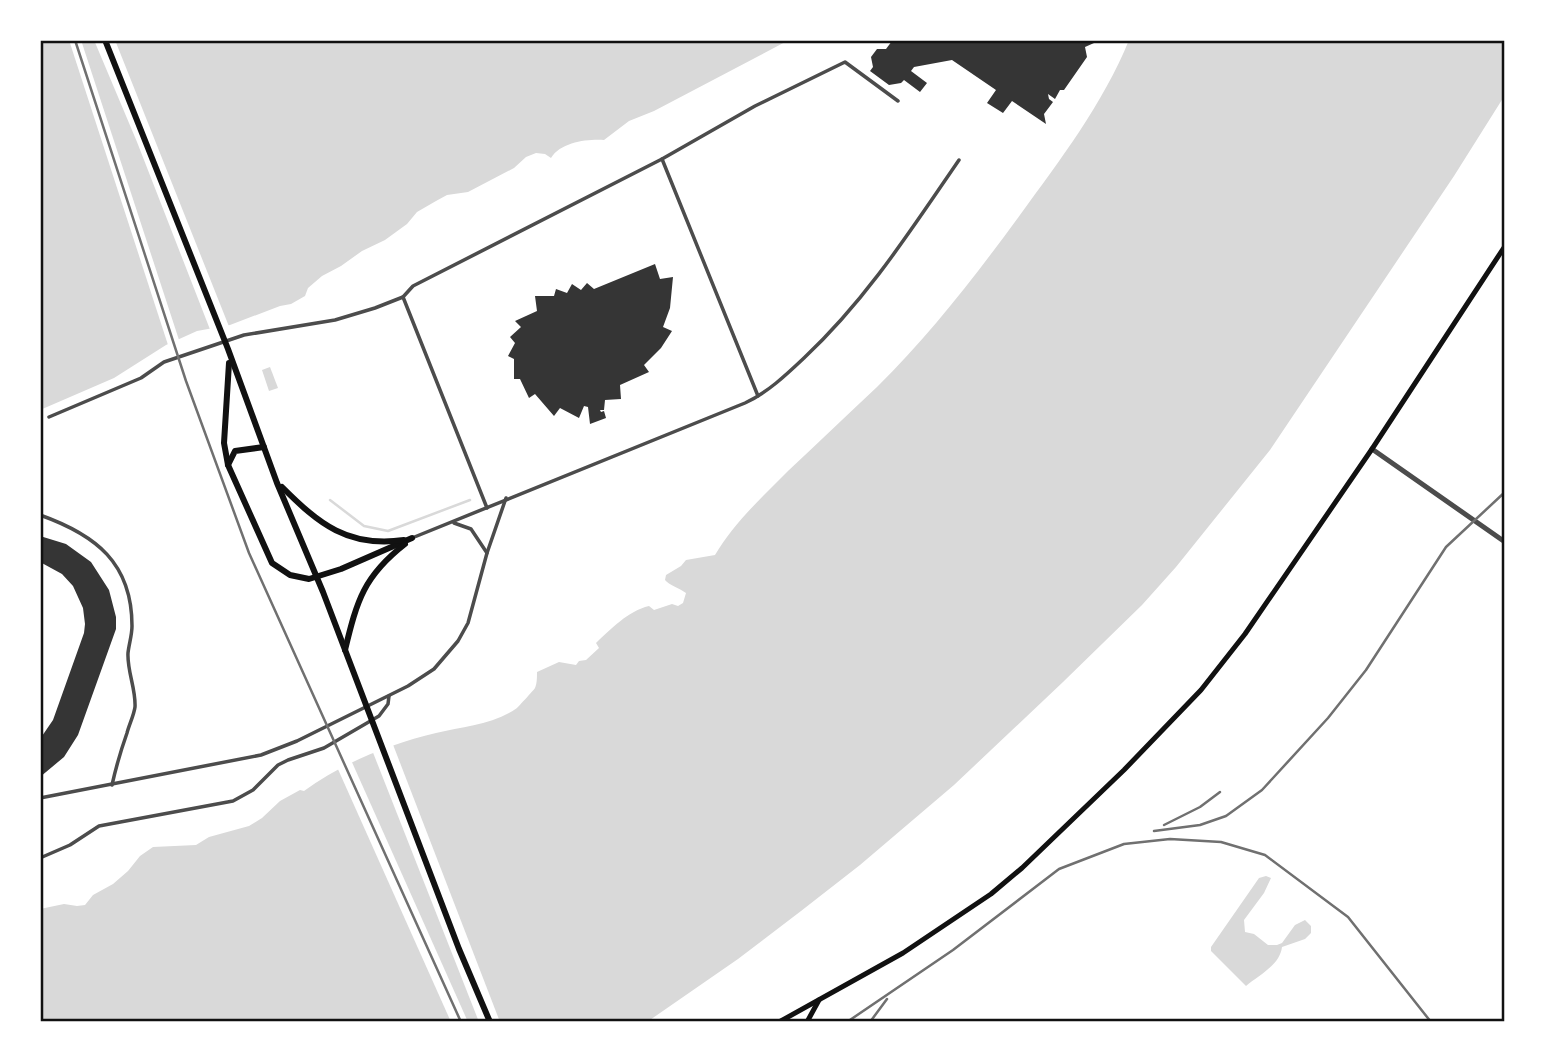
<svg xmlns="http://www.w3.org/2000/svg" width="1545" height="1062" viewBox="0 0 1545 1062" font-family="'Asap Condensed',sans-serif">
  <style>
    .water { fill: #d9d9d9 }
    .pier { fill: #fff }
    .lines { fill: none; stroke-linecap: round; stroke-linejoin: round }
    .stream { stroke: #d9d9d9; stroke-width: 2.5 }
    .building { fill: #353535 }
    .minor { stroke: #4c4c4c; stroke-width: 3.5 }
    .tertiary { stroke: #4c4c4c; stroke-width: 5 }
    .secondary { stroke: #111; stroke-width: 5 }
    .primary { stroke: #111; stroke-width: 6 }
    .rail { stroke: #707070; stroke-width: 2.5 }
    .neatline { fill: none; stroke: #111; stroke-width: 2.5 }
  </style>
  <rect width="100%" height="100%" fill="#fff"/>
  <g class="water">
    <path d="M40,40h749l-135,71 -25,10 -25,19c-17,-1 -43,2 -53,18l-6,-4 -9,-1 -10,4 -12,11 -46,24 -21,3 -11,6 -19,11 -10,12 -22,16 -23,11 -21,15 -19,10 -14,12 -3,8 -14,8 -11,2 -50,19 -33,6 -31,14 -52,33 -74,32z"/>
    <path d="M1129,40h376v55l-51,81 -184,274 -94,117 -34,38 -79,77 -109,103 -94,80 -59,46 -63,48 -91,63h-607v-113l24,-5 13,2 8,-1 8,-10 20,-11 15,-13 12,-15 13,-9 43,-2 13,-8 40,-11 13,-8 18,-17 20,-11 4,1c38,-28 86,-47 132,-58 27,-7 57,-8 81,-25 2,-2 16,-17 18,-20 2,-4 2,-11 2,-16l22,-10 17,3 3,-4 7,-1 13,-12 -3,-5c15,-14 32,-32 53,-37l5,4 18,-6 6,2 5,-3 3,-10c-7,-5 -17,-8 -21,-13l1,-5 15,-9 5,-6 29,-5c19,-32 47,-58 73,-84 30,-28 59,-56 89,-84 53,-52 99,-112 143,-172 40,-55 83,-111 109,-175z"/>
    <polygon points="270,367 278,388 269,391 262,370"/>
    <path d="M1266,876l5,2 -7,15 -20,27 1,12 9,2 14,11h9l5,-2 13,-18 10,-5 6,6v7l-6,6 -23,8c-2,18 -23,28 -36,39l-35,-35v-4l48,-69z"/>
  </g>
  <g class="pier">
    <polygon points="69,40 81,40 180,343 169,348"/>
    <polygon points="94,40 115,40 230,329 211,332 137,142"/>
    <polygon points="392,742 500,1022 479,1022 372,750"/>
    <polygon points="351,760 468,1022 451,1022 337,767"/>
  </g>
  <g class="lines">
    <polyline class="stream" points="330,500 364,526 388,531 470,500"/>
  </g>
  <g class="building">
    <polygon points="898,40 1094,40 1094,43 1085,47 1087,57 1064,90 1060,90 1055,99 1048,94 1049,99 1053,102 1044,114 1046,124 1012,101 1003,113 987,103 996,90 952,60 914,67 911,71 927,83 920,92 904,80 901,83 889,85 870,71 873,67 871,57 877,49 886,49 892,41"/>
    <polygon points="655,264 660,279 673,277 670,308 663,327 672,331 661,348 644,365 649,372 620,385 621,399 605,400 604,410 600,410 601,412 604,411 606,418 590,424 588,407 584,406 579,418 560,408 554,416 535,394 529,398 520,379 514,379 514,359 508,356 515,343 510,337 521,327 515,321 537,311 535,296 554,296 556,289 567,293 572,284 581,290 587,283 594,289"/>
    <polygon points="40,536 66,544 91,562 109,590 116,617 116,629 78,735 64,757 40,777 40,739 53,720 84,633 85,624 83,608 73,586 62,574 40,562"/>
  </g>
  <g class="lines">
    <g class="minor">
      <polyline points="662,159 755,106 845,62 898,101"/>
      <polyline points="49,417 141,378 164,362 244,335 335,320 375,308 403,297"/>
      <polyline points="487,508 403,297 413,286 662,159 758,396"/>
      <path d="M40,515c56,20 92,48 92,111 0,9 -3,18 -4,27 -1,18 8,36 7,54 -1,8 -6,18 -8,26 -6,17 -11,34 -15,52"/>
      <path d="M412,538l333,-135c22,-10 41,-28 59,-45 62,-58 107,-128 155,-198"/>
      <polyline points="487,553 506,498"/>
      <polyline points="40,798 261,755 297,741 408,686 434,669 458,641 468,623 487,553 471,529 454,523"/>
      <polyline points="40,858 70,845 99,826 233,801 253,790 278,765 288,760 324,748 379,716 388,704 389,696"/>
    </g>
    <polyline class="tertiary" points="1372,449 1505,542"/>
    <g class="secondary">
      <polyline points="779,1022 903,953 991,894 1022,868 1124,770 1201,690 1245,634 1372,449 1505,246"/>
      <polyline points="807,1022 819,1000"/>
    </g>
    <g class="primary">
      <polyline points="105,40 228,349 277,483 323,592 459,949 490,1022"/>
      <polyline points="229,363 224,443 228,465 272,563 290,575 309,579 341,569 412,538"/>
      <polyline points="228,465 235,451 264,447"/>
      <path d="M282,487c37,37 66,61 122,53"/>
      <path d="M345,650c12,-50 19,-74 60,-106"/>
    </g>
    <g class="rail">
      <polyline points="75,40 186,381 249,553 461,1022"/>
      <polyline points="1164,825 1200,807 1220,792"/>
      <polyline points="1154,831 1200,825 1226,816 1262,790 1328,718 1366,670 1446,547 1505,492"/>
      <polyline points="847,1022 953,950 1059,869 1124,844 1170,839 1221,842 1265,855 1348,917 1431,1022"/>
      <polyline points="870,1022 887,999"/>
    </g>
  </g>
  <rect width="1545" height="1062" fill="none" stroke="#ffffff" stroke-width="84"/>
  <rect x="42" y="42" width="1461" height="978" class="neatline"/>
</svg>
